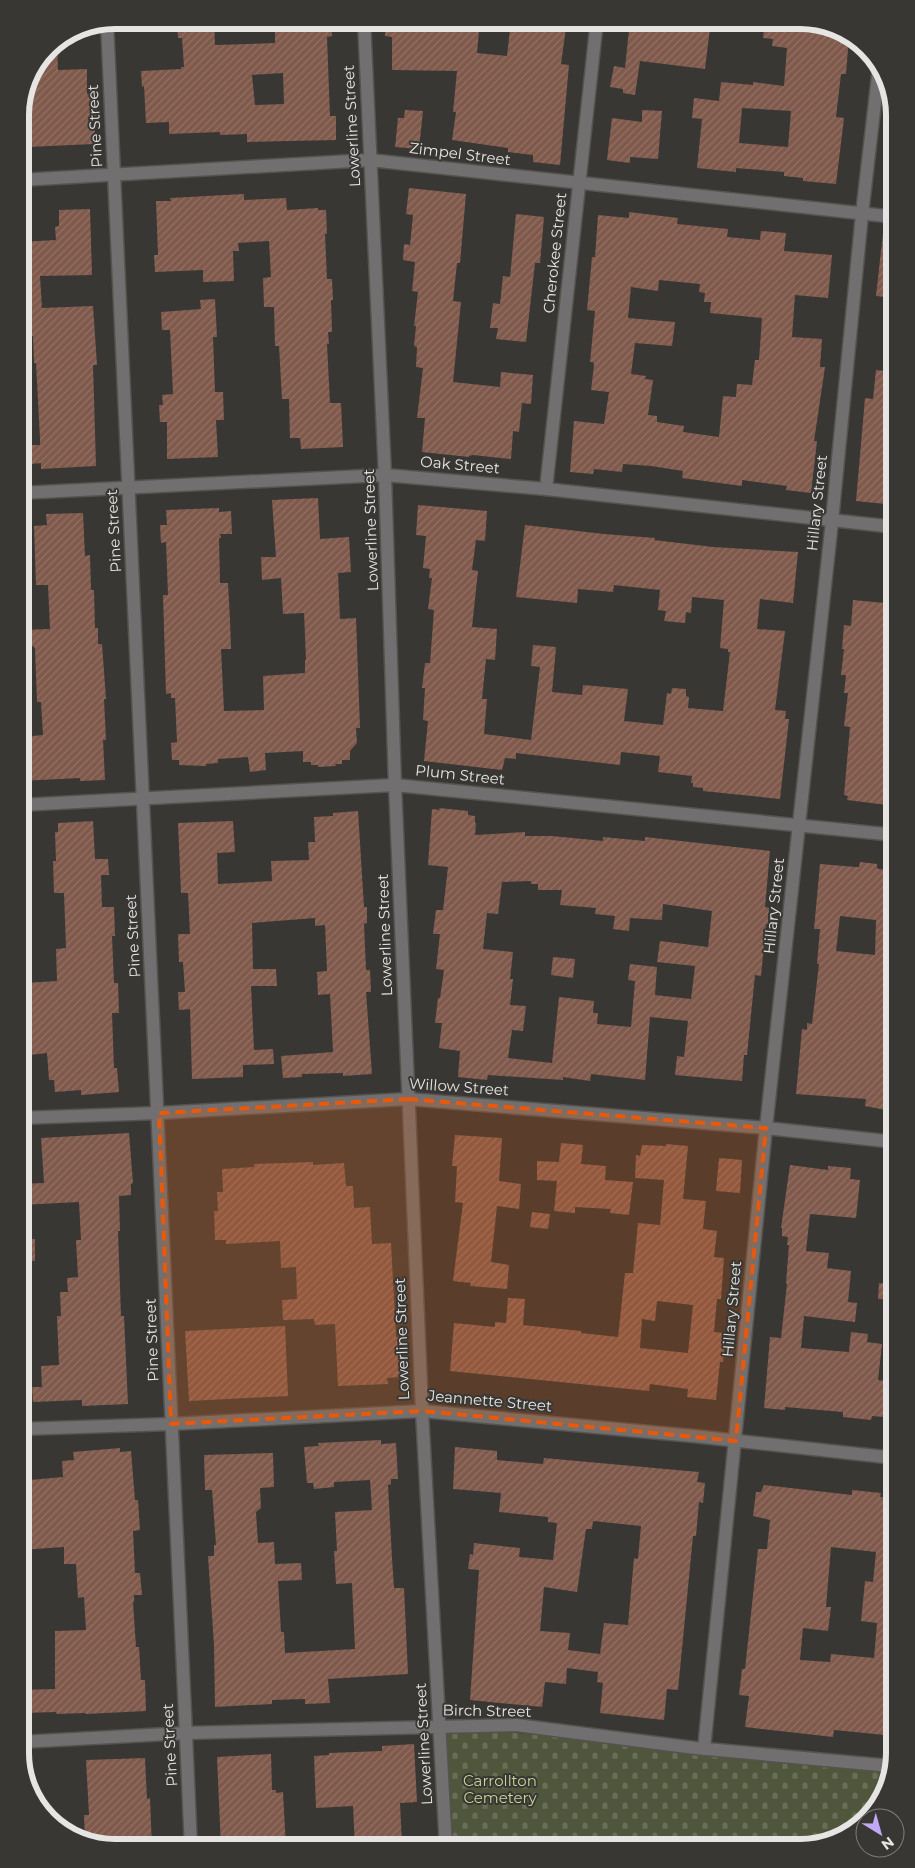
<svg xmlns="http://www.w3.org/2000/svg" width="915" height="1868" viewBox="0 0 915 1868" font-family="Montserrat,sans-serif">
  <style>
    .built { fill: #443f37 }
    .cemetery { fill: url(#cemetery-stones) }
    .building { fill: url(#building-hatch); fill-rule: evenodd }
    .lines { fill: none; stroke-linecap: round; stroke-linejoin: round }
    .minor-casing { stroke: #545350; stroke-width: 15 }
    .minor { stroke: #716f6f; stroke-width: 12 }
    .marked { fill: #e8590c; fill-opacity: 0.2; stroke: #e8590c; stroke-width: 4; stroke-dasharray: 10 6; stroke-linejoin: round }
    .labels { text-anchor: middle; stroke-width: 4; stroke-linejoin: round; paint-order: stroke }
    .street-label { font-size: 15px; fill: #e6e5e3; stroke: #383734 }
    .park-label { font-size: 15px; fill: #c8d596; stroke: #383734 }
    .rim { fill: none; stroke: #e6e5e3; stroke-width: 6 }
  </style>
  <defs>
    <pattern id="cemetery-stones" width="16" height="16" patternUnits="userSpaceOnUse" patternTransform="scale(1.25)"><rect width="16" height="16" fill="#50563c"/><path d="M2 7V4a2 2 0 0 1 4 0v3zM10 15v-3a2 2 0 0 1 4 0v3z" fill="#696e58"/></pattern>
    <pattern id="building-hatch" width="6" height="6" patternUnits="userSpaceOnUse" patternTransform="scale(1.25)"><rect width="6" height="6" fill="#7f594b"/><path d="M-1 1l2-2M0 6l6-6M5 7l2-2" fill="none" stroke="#917165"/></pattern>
  </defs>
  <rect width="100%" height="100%" fill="#383734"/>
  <polygon class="built" points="408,1099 422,1411 171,1424 159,1113"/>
  <polygon class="cemetery" points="440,1726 891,1767 879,1806 836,1841 801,1848 444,1848"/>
  <g class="building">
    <path d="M177,20h37l1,25 60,-2v-23h56l1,16 -5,1 3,79h6v24l-89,2v-8l-27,1v-3l-51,2v-12l-23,1 -2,-37 -2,1 -1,-16 40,-2v-2h3l-2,-29h-4zM283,73l1,31 -29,1 -3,-30z"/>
    <polygon points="386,20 434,23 434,20 480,20 477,53 507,56 511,20 567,20 561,64 569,65 560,165 533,162 533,155 508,152 508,148 452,140 456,112 453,112 457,71 392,70 392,37 385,36"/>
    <polygon points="630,20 711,20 705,69 640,61 635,95 623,93 623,89 610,87 614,66 625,68"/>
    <path d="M765,20h25v3l32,3 27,10 -3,38h-5l-5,43 8,1 -8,66 -33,-3v-3l-19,-2v-4l-48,-4v4l-39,-4 5,-49 -10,-1 2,-20 25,3 2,-19 32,3v-3l31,4 3,-38 -15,-2 1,-7 -10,-1zM742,108l49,3 -3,36 -49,-4z"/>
    <polygon points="57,42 58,70 87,69 87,94 94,93 94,105 97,105 97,127 95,128 94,144 28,147 26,96 48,47"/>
    <polygon points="405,110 423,111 419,149 395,147 398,118 404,118"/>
    <polygon points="642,110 662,111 658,159 630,157 630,163 607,160 612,118 642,122"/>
    <polygon points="409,188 466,194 460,263 457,263 453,301 461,302 453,382 500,387 501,372 533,375 531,404 522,403 519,432 513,431 511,459 473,455 469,456 469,457 422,452 425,418 417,418 423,368 416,367 417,347 414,346 416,326 414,326 418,292 412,291 415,262 403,260 404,244 410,245 413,215 406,214"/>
    <polygon points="244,194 244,200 286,198 287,210 318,208 318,210 326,210 327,234 325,234 327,279 332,279 333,300 331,300 332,332 328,332 329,344 327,344 330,403 341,403 343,447 301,449 300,438 290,438 289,399 282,399 279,346 275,346 274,307 264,307 263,278 271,277 269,241 238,243 239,251 233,251 234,281 203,282 203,270 155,272 154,255 158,255 156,201 171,201 170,198"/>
    <polygon points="90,209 92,275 40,276 42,308 93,306 97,365 93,365 96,466 41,469 41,463 32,464 31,445 40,445 40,439 36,363 34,363 33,336 20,336 20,242 56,240 55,227 59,226 59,210"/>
    <path d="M629,212l49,6 -1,6 51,5 -1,8 33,3 1,-9 25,2 -2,18 48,4 -4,43 -33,-3 -3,42 30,2 -2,28h5l-11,74h3l-6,52 -25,-3 1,-4 -45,-6v6l-60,-8 1,-7 -32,-5 -28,-2 -1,8 -28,-3 -1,5 -23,-2 4,-51 30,3 5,-32 -18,-2 3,-25 -1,-3h-3l5,-51 -8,-1 5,-53h3l3,-42 31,3zM659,280l41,4 -1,8 6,1 -1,9h7l-1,11 52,5 -3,42h-4l-3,25 -15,-1 -1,13 -13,-1 -4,41 -36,-5 1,-6 -27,-4v-6l-9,-1 5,-35 -8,-1 1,-3 -15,-2 4,-31 37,3 3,-24 -47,-4 3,-31 27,4z"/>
    <polygon points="516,214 544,217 540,263 535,263 526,342 496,339 498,328 490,328 493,303 500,304 503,276 510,277"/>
    <polygon points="884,224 895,225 895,298 876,296"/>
    <polygon points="215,299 217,337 213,337 215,392 223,392 224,420 216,420 218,457 167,459 167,422 160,422 159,405 163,405 162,395 173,394 170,330 162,330 161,312 201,309 200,300"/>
    <polygon points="876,370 895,372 895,505 856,501 865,398 873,399"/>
    <polygon points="318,498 320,539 349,537 351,572 338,573 340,619 356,618 360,728 356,728 357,743 350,751 350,760 342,760 342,764 335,764 336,766 318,767 318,765 311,765 311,762 303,762 303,751 265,753 266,770 250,772 248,757 218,759 218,763 206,764 206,766 179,765 179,760 172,760 171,743 177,742 175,698 171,698 171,693 166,694 163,595 168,595 166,542 161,543 160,525 167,525 166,510 219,508 219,512 231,511 232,534 220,534 221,538 219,538 220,583 228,583 230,620 231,649 221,649 224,711 264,710 263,676 305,673 305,660 306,660 304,613 283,614 281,578 262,580 261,557 276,557 272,500"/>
    <polygon points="418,505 487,511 485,541 476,540 472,570 478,571 472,627 497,629 495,660 486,659 482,699 487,699 484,734 531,740 540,667 531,666 533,645 556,647 552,692 582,695 583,685 628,689 624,721 663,725 667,693 671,694 672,688 686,689 686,696 689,697 688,708 723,711 730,652 728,652 728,649 720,648 724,600 692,597 691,613 686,612 685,623 664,621 666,611 658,610 660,590 614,585 613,592 578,589 577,603 516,597 525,525 604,534 655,538 654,540 713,547 798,552 793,603 760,599 757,629 785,631 775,710 786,711 785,719 789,719 780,799 703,791 703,788 693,787 693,783 691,783 692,776 658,772 660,756 621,752 620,765 516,753 516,759 505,758 502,770 424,761 428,721 423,720 425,688 422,688 425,663 430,663 434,610 428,609 432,578 429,578 430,569 423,568 426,536 416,535"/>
    <polygon points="83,513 85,556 90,555 91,590 94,590 95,628 98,628 98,644 102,644 106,699 104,699 106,740 103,740 105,780 80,781 80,778 20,781 20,759 23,759 22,737 43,735 41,702 37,702 35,648 20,636 20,630 50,629 48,585 36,585 34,526 47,525 46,514"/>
    <polygon points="853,600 895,604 895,709 894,709 890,742 895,743 895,806 847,800 848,796 844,795 850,727 844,726 848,693 844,693 846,675 841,675 844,649 842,649 844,625 851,626"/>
    <path d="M439,808l29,3v4l7,1v7h1l-1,12 50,-3v4h27l51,5v-4l42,4v-4l125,14 -5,56 4,1 -1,16h-2l-5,52 -6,-1 -8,80h-3l-2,26 -67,-6 2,-19 7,1 4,-36 -38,-4 -5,63 -54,-6 -1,7 -27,-4v3l-75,-5 -1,5 -29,-3 2,-26 -21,-3 3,-25h-7l3,-25h2l4,-28 -8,-1 4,-35h-7l3,-24h7l5,-43 -20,-2 4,-56 8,1zM531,881v3h7v6h24l-2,15 36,3 -1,6 20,2 -2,13 16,2 1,-13 32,2 1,-16 49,7 -4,36 -48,-6 -3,21 38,4 -4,33 -36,-4 2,-28 -27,-3 -2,16 7,1 -4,46 -34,-3 1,-11h-5l1,-12 -35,-4 -7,66 -44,-5 4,-28 11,1 3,-25 -16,-1 3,-26h-3l3,-27 -30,-3 4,-36 11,1 4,-32z"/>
    <polygon points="358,811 364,907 367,907 367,923 364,924 366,970 370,970 371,992 366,992 372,1074 343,1076 343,1073 302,1074 302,1077 283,1078 281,1056 333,1052 330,994 318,995 317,972 327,971 325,925 315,926 315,918 252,923 253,969 276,969 277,986 251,986 254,1050 273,1049 274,1064 243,1065 243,1077 192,1079 190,1009 179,1010 178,992 185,992 183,962 179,962 178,934 190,934 188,893 181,893 178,823 233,821 235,852 217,853 218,884 272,881 271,861 309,860 308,842 315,842 314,817 333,816 333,813"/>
    <polygon points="93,821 95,859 108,859 109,875 101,875 102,907 114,907 115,936 112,936 114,983 118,983 119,1013 112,1013 114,1068 117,1068 119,1092 81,1095 81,1090 55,1092 54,1080 49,1080 47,1053 29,1055 25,983 57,981 56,949 66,948 64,893 54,893 53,861 56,861 55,832 58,832 58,823"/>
    <path d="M860,862l17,2v4l2,1 16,2v51l-5,67v4l5,1 -2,24h2v25l-5,60h-3l-1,7 -21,-4 1,-7 -70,-5 6,-65 5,1v-7l5,1 7,-60h-2l3,-35h-6l6,-65 36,3h3zM840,916l36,4 -1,35 -39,-4z"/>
    <polygon points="553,957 575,959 573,978 551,975"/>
    <polygon points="129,1133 133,1183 131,1184 131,1195 119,1196 120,1231 118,1231 121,1316 124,1316 128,1404 82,1406 82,1400 33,1402 32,1387 42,1387 41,1366 59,1365 57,1316 61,1316 60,1292 68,1292 67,1278 78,1277 76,1240 81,1240 79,1202 20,1205 20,1184 44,1183 41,1138"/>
    <polygon points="455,1135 502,1138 499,1181 521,1184 519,1209 497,1206 491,1262 509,1265 507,1289 470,1286 471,1283 453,1281 463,1203 455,1202 457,1166 452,1166"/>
    <polygon points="561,1143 583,1145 581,1164 606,1166 605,1180 633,1182 629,1215 610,1213 611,1209 575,1207 575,1213 554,1211 557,1181 537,1180 537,1161 559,1162"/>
    <path d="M666,1144l22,2 -5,53 23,2 -3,28 14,2 -3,26 10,1 -3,41h-4l-3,33 12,1 -3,29h-3l-4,38 -29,-3 1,-8 -38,-5 -1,7 -199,-20 4,-48 41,4v-5l11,1 2,-25 17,1 -2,26 58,6v2l37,4 7,-64h8l5,-50 22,2 4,-45 -29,-2 1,-23 4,1 2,-11 24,1zM657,1301l36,4 -5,48 -48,-5 2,-29 13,2z"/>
    <polygon points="719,1158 742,1160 740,1193 716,1191"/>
    <polygon points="313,1162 313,1165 344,1163 346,1186 353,1186 354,1208 370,1207 372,1244 391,1243 396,1337 398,1337 400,1377 387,1378 388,1384 338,1386 335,1324 315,1325 314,1319 283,1320 282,1300 297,1299 296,1267 281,1268 280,1241 226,1244 226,1240 215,1240 214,1211 218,1211 217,1192 223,1192 222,1169 254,1167 254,1164"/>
    <polygon points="790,1165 828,1170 828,1166 851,1168 850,1179 860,1180 856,1218 810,1214 806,1251 829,1253 827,1268 851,1271 848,1302 857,1303 855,1322 804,1316 801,1348 849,1352 851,1332 868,1334 867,1342 882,1344 878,1380 895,1382 895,1418 872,1416 871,1420 843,1417 843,1412 785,1407 785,1410 764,1408 770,1337 781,1338 787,1284 786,1283 789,1245 787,1245 788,1237 782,1236 782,1228 781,1228"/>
    <polygon points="532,1212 550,1214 548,1229 530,1227"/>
    <rect x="20" y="1239" width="15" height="22"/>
    <polygon points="879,1283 895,1284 895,1300 878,1299"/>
    <polygon points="285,1326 288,1396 189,1401 185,1331"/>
    <polygon points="381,1440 381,1444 396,1443 398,1479 391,1479 391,1484 388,1485 392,1558 394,1588 404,1588 408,1674 328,1679 330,1703 305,1704 305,1699 272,1700 272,1704 215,1707 214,1645 208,1556 214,1556 214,1545 216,1545 212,1490 205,1490 204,1455 273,1453 274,1487 260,1488 261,1508 256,1512 258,1543 274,1542 275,1564 301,1563 302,1580 278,1581 281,1632 284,1632 285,1653 355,1649 352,1583 336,1584 334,1551 337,1551 335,1512 372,1510 370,1480 334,1482 334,1487 314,1489 313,1483 307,1483 304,1447 319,1446 318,1443"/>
    <path d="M455,1447l42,4v9l46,4 1,-6 155,14 -2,10 8,1 -2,20 -4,-1 -3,34h-3l-15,154 -11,-1 -3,31 -64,-7 3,-30 -6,-1 1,-10 -31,-4 -1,16 -21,-2 -3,25 -72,-7 9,-130 -11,-1 2,-15 3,1 1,-12 46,5 -1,9 34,3 4,-37 -9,-1v-5l-49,-5 2,-19 -48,-4zM593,1521l48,5 -3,33 -4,-1 -6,67 -24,-2 -4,31 -32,-4 2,-17 -30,-2 4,-44 33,5 9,-63h6z"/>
    <polygon points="120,1448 120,1452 131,1451 135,1500 138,1500 140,1530 133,1531 135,1573 140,1573 142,1595 134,1595 134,1602 133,1602 136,1647 139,1647 141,1680 145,1680 146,1711 86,1714 85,1713 57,1714 56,1712 23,1713 22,1690 55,1689 55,1631 86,1630 84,1597 78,1598 76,1564 64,1564 64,1547 20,1550 20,1510 31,1510 31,1506 30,1480 63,1477 62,1461 74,1460 73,1452"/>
    <path d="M764,1485l88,10v-5l29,3 -1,4 15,2v237l-61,-6 -1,7 -88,-10 4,-31 -10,-1 3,-26h3l13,-120h9l3,-29 -17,-4 3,-24h5zM831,1547l45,5 -3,30 -8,-1 -4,40 16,2 -3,35 -43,-4 -1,8 -30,-2 3,-32 25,3 3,-24h-5z"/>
    <polygon points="414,1744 417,1802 400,1803 402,1844 370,1845 370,1848 355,1848 353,1806 316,1808 314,1756 329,1755 329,1753 382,1751 382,1746"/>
    <polygon points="271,1754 272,1790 276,1790 276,1793 283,1792 286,1848 221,1848 217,1757"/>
    <polygon points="145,1758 147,1799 150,1798 152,1848 109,1848 85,1840 84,1815 89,1815 86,1760"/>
  </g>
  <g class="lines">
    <g class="minor-casing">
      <g id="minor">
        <polyline points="364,20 385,475 395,785 422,1411 446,1848"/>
        <path d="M107,22c28,608 57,1217 84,1826"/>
        <polyline points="20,180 370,160 895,217"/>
        <polyline points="546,489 597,20"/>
        <polyline points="20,493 385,475 546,489 895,527"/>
        <polyline points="20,805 395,785 895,835"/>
        <polyline points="20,1118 159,1113 408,1099 766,1128 895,1142"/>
        <polyline points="20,1429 171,1424 422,1411 693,1436 895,1458"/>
        <polyline points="20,1742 186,1733 516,1725 695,1748 891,1766"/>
        <polyline points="704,1749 766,1128 832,521 862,214 879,67"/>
      </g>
    </g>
    <use href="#minor" class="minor"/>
  </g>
  <path class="marked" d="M408,1099l358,29 -30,313 -314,-30 -251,13 -12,-311z"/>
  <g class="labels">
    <g class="street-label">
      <text transform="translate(95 126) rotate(-93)" y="5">Pine Street</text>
      <text transform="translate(352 126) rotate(-93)" y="5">Lowerline Street</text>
      <text transform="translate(460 154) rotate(7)" y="5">Zimpel Street</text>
      <text transform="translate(555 253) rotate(-84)" y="5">Cherokee Street</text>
      <text transform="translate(460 465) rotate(5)" y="5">Oak Street</text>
      <text transform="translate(817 503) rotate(-84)" y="5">Hillary Street</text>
      <text transform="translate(371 530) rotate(-92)" y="5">Lowerline Street</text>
      <text transform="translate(114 531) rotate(-93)" y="5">Pine Street</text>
      <text transform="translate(460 775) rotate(6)" y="5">Plum Street</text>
      <text transform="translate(774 906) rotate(-84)" y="5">Hillary Street</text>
      <text transform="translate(385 935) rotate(-92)" y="5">Lowerline Street</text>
      <text transform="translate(133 936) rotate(-93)" y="5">Pine Street</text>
      <text transform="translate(459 1087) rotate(4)" y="5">Willow Street</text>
      <text transform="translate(732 1309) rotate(-85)" y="5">Hillary Street</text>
      <text transform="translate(402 1339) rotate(-92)" y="5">Lowerline Street</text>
      <text transform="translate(152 1340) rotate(-92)" y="5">Pine Street</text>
      <text transform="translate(490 1401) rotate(5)" y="5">Jeannette Street</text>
      <text transform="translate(487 1711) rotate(1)" y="5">Birch Street</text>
      <text transform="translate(424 1744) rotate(-93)" y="5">Lowerline Street</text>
      <text transform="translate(170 1745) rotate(-93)" y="5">Pine Street</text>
    </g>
    <g class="park-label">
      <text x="500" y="1786">Carrollton<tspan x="500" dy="17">Cemetery</tspan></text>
    </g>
  </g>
  <path d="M0 0H915V1868H0ZM115 29H800A86 86 0 0 1 886 115V1753A86 86 0 0 1 800 1839H115A86 86 0 0 1 29 1753V115A86 86 0 0 1 115 29Z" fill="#383734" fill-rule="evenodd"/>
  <path class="rim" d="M115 29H800A86 86 0 0 1 886 115V1753A86 86 0 0 1 800 1839H115A86 86 0 0 1 29 1753V115A86 86 0 0 1 115 29Z"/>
  <g transform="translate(880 1833) rotate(143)"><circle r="24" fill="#383734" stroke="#7e7d7a"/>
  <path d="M0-4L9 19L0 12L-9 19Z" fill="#c0a8f3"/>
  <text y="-8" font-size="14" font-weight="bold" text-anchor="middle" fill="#e6e5e3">N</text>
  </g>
</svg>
